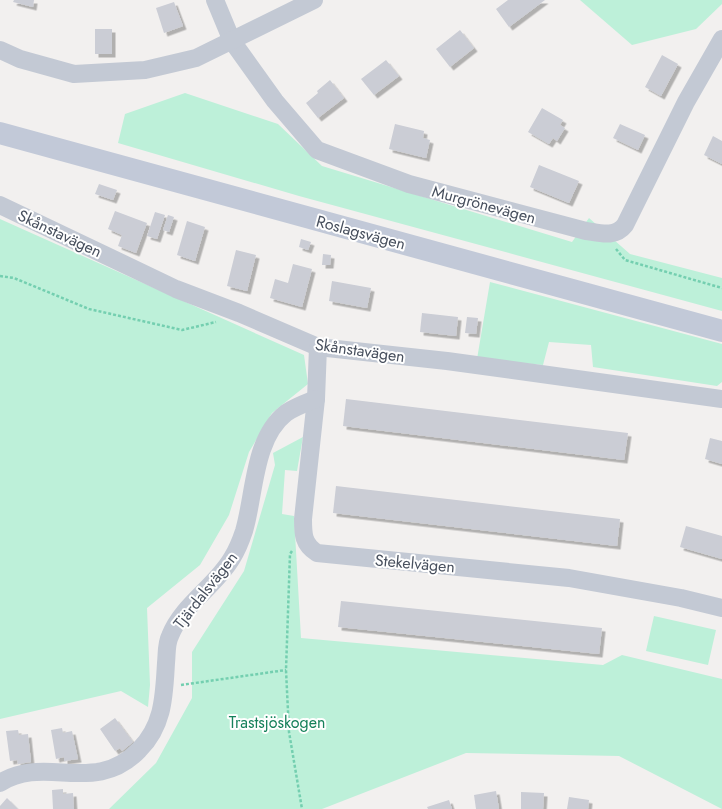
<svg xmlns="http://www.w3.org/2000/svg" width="722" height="809" viewBox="0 0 722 809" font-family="Jost,sans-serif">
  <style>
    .green { fill: #bdf0d9 }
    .building { fill: #cbcdd5; filter: url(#shadow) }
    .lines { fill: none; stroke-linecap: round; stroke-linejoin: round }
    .path { stroke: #74cfb0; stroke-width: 2.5; stroke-dasharray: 3 2; stroke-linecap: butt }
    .minor { stroke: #c3c9d4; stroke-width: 18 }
    .secondary { stroke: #c2c9d8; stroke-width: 22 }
    .labels { text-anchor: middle; stroke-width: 4; stroke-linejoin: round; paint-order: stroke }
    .street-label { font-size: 16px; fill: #474f5d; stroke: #fff }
    .park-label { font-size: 16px; fill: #16815b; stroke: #fff }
  </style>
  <defs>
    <filter id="shadow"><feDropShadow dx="3.5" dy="3.5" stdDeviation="0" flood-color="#0004"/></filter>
  </defs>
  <rect width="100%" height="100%" fill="#f2f0ef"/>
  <g class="green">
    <polygon points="580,0 722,0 722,4 696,29 632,45"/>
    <polygon points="185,93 278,124 322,166 572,242 589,218 630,254 722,278 722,311 299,196 118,143 125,114"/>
    <polygon points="0,219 304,355 308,384 272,413 249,452 229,515 200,565 147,608 150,685 148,707 121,691 0,719"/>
    <polygon points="490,282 722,344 722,382 717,386 593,367 591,345 549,342 543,365 477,359"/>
    <polygon points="303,437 297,471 285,470 282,514 294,516 301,638 603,665 622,655 722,679 722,809 619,756 466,753 322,809 109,809 156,763 192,698 192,652 244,571 275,465 273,453"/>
    <polygon points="654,616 716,630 708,665 646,651"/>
  </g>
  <g class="building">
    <polygon points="14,0 34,0 33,7 13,2"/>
    <polygon points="508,0 545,0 509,27 496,9"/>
    <polygon points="174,2 183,26 164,33 156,8"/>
    <rect x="95" y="29" width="17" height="25"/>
    <polygon points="460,30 474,48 450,67 436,49"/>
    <polygon points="662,55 678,64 661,96 645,87"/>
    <polygon points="386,60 399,76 374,95 361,79"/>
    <polygon points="330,80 344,98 318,118 306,103 318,93 317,91"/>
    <polygon points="542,108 563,120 560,125 565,128 557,141 553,138 549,144 528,132"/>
    <polygon points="395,124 424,131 423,138 430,140 426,158 389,149"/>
    <polygon points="620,124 645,135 638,150 613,138"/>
    <polygon points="713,136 722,141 722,164 704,155"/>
    <polygon points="539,165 579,181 569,203 530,187"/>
    <polygon points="99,184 117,190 113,200 95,194"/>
    <polygon points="115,211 147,223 136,253 118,246 122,235 108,229"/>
    <polygon points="155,212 165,215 157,239 147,236"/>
    <polygon points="168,215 174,217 169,232 163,230"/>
    <polygon points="187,221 205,227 195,261 177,255"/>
    <polygon points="301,239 311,242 308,250 299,247"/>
    <polygon points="236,250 256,255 247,291 227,286"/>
    <polygon points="323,254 331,255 330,265 322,265"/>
    <polygon points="293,264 312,269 302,307 270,298 275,279 288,283"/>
    <polygon points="332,281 371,288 367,308 329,301"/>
    <polygon points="422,313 458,317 456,336 420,332"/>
    <polygon points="467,317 478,318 476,334 465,333"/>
    <polygon points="346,399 628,433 624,460 343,426"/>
    <polygon points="710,438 722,441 722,464 705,459"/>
    <polygon points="336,486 620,519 617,546 333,513"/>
    <polygon points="686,526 722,536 722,559 680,547"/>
    <polygon points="341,601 602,628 599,654 338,627"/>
    <polygon points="115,718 133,742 122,751 120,748 115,751 100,729"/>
    <polygon points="62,728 63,733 72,731 78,759 64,761 64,757 56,759 51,730"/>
    <polygon points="18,730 19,735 28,734 31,762 18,764 17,760 10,761 6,731"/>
    <polygon points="63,789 63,794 73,793 74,809 53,809 52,790"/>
    <polygon points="496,791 499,809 476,809 474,795"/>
    <polygon points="521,792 544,793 543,809 521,809"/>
    <polygon points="569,797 589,800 588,809 567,809"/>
    <polygon points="7,798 18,809 0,809 0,806"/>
    <polygon points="449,800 452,809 428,809 427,807"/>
  </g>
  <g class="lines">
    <g class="path">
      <polyline points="616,249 625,260 722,288"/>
      <polyline points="0,276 14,278 89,309 182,330 216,322"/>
      <polyline points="292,551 290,554 286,670 289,732 302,809"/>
      <polyline points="181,685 286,670"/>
    </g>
    <g class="minor">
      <path d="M215,0l17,41 43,60 42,49 92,34 177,47c14,2 29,7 39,-6l61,-123 36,-63"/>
      <polyline points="0,50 20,59 74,74 145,70 196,58 314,0"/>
      <polyline points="0,205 176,289 239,313 318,347 447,361 722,399"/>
      <path d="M318,347l-2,52 -13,120c0,15 0,25 14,34l252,25 112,20 41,10"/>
      <path d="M0,783c45,-29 95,13 139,-33 25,-25 25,-55 27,-87 1,-9 0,-19 4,-27 12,-31 45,-49 62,-78 5,-8 9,-18 12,-27 11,-37 9,-92 42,-118 9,-6 20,-10 30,-14"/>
    </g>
    <polyline class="secondary" points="0,133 722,331"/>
  </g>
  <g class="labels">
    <g class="street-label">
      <text transform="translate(484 204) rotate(15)" y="6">Murgrönevägen</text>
      <text transform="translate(361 232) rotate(15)" y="6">Roslagsvägen</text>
      <text transform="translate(60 233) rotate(25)" y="6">Skånstavägen</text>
      <text transform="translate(360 350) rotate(8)" y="6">Skånstavägen</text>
      <text transform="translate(415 563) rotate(5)" y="6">Stekelvägen</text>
      <text transform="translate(205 590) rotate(-52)" y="6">Tjärdalsvägen</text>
    </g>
    <g class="park-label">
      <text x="277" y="728">Trastsjöskogen</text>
    </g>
  </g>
</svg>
